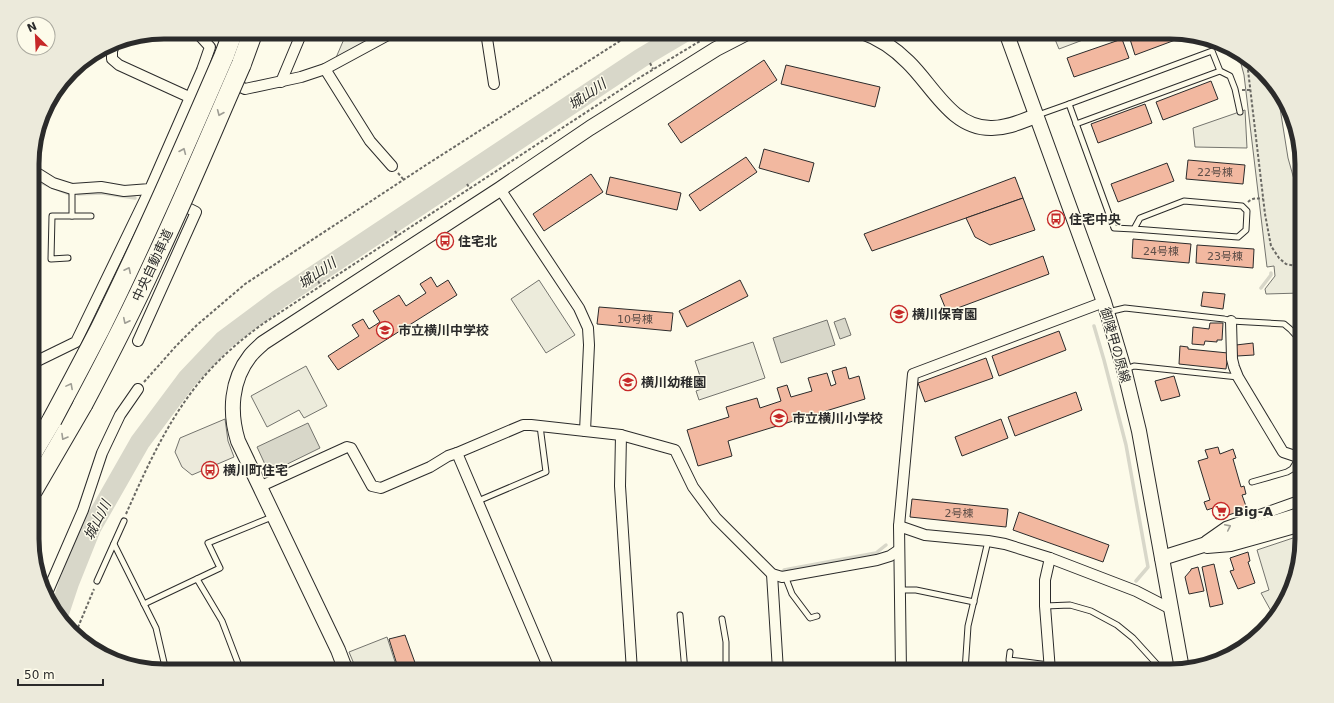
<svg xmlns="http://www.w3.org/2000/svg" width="1334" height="703" viewBox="0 0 1334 703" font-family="'DejaVu Sans','Noto Sans JP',sans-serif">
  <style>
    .green { fill: #ecebdb; stroke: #74746e }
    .parking { fill: #eceadb; stroke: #74746e }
    .water { fill: #d8d7c9; stroke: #74746e }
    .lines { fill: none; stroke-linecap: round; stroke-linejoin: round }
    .stream { stroke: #d8d7c9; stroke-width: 3.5 }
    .river { stroke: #d8d7c9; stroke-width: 20 }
    .building { fill: #f2b8a0; stroke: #2b2b2b }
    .lane-casing { stroke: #2b2b2b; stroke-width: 7 }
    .street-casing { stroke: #2b2b2b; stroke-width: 12 }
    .secondary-casing { stroke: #2b2b2b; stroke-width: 16 }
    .highway-casing { stroke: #2b2b2b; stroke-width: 21 }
    .path { stroke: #6a6964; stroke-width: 2; stroke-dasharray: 3 2; stroke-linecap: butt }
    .lane { stroke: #fdfbea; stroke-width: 5 }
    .street { stroke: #fdfbea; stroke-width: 10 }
    .secondary { stroke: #fdfbea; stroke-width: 14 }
    .highway { stroke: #fdfbea; stroke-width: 19 }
    .highway-bridge-casing { stroke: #2b2b2b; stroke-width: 21; stroke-linecap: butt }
    .highway-bridge { stroke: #fdfbea; stroke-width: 19 }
    .oneway { stroke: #9e9d94 }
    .labels { text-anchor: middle; stroke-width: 3; stroke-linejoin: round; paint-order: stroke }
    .number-label { font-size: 11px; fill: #5d4e48 }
    .poi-label { font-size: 13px; font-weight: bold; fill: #2b2b2b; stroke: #fdfbea; text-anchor: start }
    .street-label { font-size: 13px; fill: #2b2b2b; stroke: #fdfbea }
    .water-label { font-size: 14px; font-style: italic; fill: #2b2b2b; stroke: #fdfbea }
    .rim { fill: none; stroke: #2b2b2b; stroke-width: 5 }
  </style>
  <rect width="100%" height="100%" fill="#fdfbea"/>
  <g class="green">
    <polygon points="347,32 380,32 382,35 335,60"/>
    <polygon points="1052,32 1104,32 1059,49"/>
    <polygon points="1237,53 1273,85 1280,108 1288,158 1299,197 1301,197 1301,293 1266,294 1265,289 1275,276 1274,266 1267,267 1244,75 1240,60"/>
    <polygon points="1245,110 1247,148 1195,147 1193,128"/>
    <polygon points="539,280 575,335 546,353 511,299"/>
    <polygon points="753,342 765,378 699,400 696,391 704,388 695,361"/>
    <polygon points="306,366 327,406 304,418 299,410 267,427 251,396"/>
    <polygon points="1302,535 1288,598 1274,614 1271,611 1261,593 1269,590 1257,550"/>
    <polygon points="387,637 398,671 357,671 349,652"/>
  </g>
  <polygon class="parking" points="225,419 228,441 234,457 192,475 182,467 175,452 180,438"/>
  <g class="water">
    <polygon points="845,318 851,335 840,339 834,322"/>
    <polygon points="827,320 835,345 781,363 773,338"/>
    <polygon points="308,423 320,448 269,473 257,447"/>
  </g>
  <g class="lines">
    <g class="stream">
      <polyline points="40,182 69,194"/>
      <polyline points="78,194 102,193 135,198"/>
      <polyline points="1261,288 1271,275 1271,273"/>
      <polyline points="1094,326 1104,360 1126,445 1148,567 1136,581"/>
      <polyline points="784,570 876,553 886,545"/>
    </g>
    <polyline class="river" points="58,616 69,583 91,528 140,442 187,379 224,340 279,299 641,58 685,32"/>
  </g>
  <g class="building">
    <polygon points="1139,32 1170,32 1186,36 1135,55 1129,36"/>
    <polygon points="1122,39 1129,58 1074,77 1067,58"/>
    <polygon points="764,60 777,80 681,143 668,124"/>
    <polygon points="786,65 880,87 875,107 781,84"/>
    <polygon points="1211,81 1218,99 1163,120 1156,102"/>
    <polygon points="1145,104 1152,123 1098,143 1091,124"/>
    <polygon points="764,149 814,163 809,182 759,168"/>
    <polygon points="746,157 757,172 700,211 689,195"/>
    <polygon points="1188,160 1245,165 1243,184 1186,179"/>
    <polygon points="1167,163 1174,181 1118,202 1111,184"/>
    <polygon points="591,174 603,192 544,231 533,214"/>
    <polygon points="610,177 681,193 677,210 606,194"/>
    <polygon points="1015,177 1023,198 872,251 864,234"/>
    <polygon points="1023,198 1035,230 990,245 975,237 966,218"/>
    <polygon points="1133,239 1191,244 1189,263 1132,258"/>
    <polygon points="1197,245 1254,249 1253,268 1196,263"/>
    <polygon points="1043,256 1049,274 947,312 940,295"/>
    <polygon points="431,277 437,287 448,280 457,295 338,370 328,356 359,336 352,325 363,319 369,329 380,322 373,311 399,295 406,306 426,293 420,284"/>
    <polygon points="740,280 748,296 687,327 679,311"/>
    <polygon points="1203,292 1225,294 1223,309 1201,306"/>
    <polygon points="599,307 673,313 671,331 597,324"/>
    <polygon points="1210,323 1223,323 1222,340 1217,340 1217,342 1205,341 1204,345 1192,344 1193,327 1209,329"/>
    <polygon points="1059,331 1066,350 999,376 992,356"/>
    <polygon points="1253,343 1254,355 1237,356 1236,345"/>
    <polygon points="1180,346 1188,347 1188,349 1228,353 1226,369 1179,364"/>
    <polygon points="986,358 993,378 925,402 918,383"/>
    <polygon points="846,367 849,379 859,376 865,399 728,441 732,456 698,466 687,430 729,417 726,407 757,398 760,408 781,401 777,388 787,385 791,397 812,391 808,378 827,373 831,386 836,384 832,371"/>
    <polygon points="1174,376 1180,396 1161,401 1155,381"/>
    <polygon points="1076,392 1082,410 1015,436 1008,417"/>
    <polygon points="1001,419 1008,438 962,456 955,437"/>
    <polygon points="1218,447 1220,454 1233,449 1236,458 1233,459 1241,487 1244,486 1246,494 1242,495 1247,509 1216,519 1213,508 1207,510 1204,502 1210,500 1198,461 1208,458 1205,450"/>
    <polygon points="912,499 1008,509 1006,527 910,517"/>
    <polygon points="1019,512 1109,545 1103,562 1013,530"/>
    <polygon points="1248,552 1250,561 1248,562 1255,583 1238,589 1230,571 1234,570 1230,558"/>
    <polygon points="1214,564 1223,604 1210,607 1202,567"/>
    <polygon points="1198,567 1204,591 1189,594 1185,577 1191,570 1191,569"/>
    <polygon points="405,635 418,671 399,671 389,639"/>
  </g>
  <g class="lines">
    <g class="lane-casing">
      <g id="lane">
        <polyline points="1069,104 1212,51 1220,71 1230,76 1235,89 1240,112"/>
        <polyline points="1038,115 1069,104 1114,228 1134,229 1140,218 1184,201 1242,206 1247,211 1246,230 1238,237 1134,229"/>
        <polyline points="1076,124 1220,71"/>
        <polyline points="72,189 72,216 91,216"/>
        <polyline points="68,258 51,259 52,216 72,216"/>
        <polyline points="1108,312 1125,308 1224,319 1231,321 1284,324 1290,329 1301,341"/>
        <polyline points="1126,369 1134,366 1238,377"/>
        <polyline points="1252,482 1287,472 1292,469 1300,456"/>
        <polyline points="478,501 546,472 540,426"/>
        <polyline points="114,544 156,628 166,671"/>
        <polyline points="785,576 792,594 810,618 817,616"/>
        <polyline points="197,579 222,621 241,671"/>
        <polyline points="97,581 124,521"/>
        <polyline points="900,590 916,590 974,602"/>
        <polyline points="144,604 220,568 208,543 272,517"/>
        <polyline points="1045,606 1070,605 1091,611 1117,625 1133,638 1163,671"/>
        <polyline points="680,615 685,671"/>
        <polyline points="722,619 726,642 726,671"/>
        <polyline points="1010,652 1009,660 1049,665"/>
        <polyline points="965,671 968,626 988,541"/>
      </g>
    </g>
    <g class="street-casing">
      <g id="street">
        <polyline points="486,32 494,84"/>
        <polyline points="115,42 112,51 112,59 119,65 189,97"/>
        <polyline points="325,69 370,141 392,166"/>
        <polyline points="230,82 245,89 301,77 325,69 386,36 396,32"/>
        <polyline points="281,82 302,32"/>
        <polyline points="32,168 37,173 53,183 72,189 101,187 124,191 150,189 202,70 210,47 200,36 199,32"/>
        <polyline points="500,189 579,308 588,328 589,345 585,431"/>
        <polyline points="1231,321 1232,359 1234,367 1238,377 1283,452 1295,456 1302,456"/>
        <polyline points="33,363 76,342 150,189 196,212 138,341"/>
        <polyline points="621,435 620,486 632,671"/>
        <polyline points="457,453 550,671"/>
        <polyline points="259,487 347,447 351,448 372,486 381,488 430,467 448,456 457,453 523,425 531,425 621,435 675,450 693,487 716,518 772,574 782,577 877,560 890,556 899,550"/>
        <polyline points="899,526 925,535 988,541 1005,544 1050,558 1136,591 1171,609"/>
        <polyline points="1206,541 1226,527 1302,500"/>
        <polyline points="1207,548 1231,546 1302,526"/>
        <polyline points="772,574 778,671"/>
        <polyline points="47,593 83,510 102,453 120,415 138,389"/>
        <polyline points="901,671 899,526 913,374 1104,302"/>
        <polyline points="1050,671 1045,606 1045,580 1050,558"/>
      </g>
    </g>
    <g class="secondary-casing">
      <g id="secondary">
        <path d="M862,32c17,6 33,17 46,30 25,24 44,67 84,66 16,0 30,-7 44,-12"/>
        <polyline points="1006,32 1104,302 1124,369 1139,431 1182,669"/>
        <polyline points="1162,558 1302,514"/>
        <path d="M346,671l-8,-21 -100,-209c-9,-29 -7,-61 12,-85 4,-5 9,-9 13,-13l237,-154 90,-61 126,-79 33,-17"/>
      </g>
    </g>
    <g class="highway-casing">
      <g id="highway">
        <polyline points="224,56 233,32"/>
        <polyline points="241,65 253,32"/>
        <polyline points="33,452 52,420"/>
        <polyline points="33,490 83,404"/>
      </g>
    </g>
    <g class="path">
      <polyline points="1245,60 1248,70 1265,214 1271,246 1279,258 1286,264 1301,267"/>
      <polyline points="650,63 653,69"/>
      <polyline points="1242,90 1251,90"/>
      <polyline points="398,173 404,180"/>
      <polyline points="467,184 470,189"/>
      <path d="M1248,202c4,-4 9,-4 15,-3"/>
      <polyline points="395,231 398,236"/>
      <polyline points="318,281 321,286"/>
      <polyline points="144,382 176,346 197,325 245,284 426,165 634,32"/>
      <path d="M126,514c20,-45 40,-90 71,-129 19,-24 42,-44 67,-62l370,-242 81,-49"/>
      <polyline points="76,632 94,589"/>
    </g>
    <use href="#lane" class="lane"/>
    <use href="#street" class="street"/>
    <use href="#secondary" class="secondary"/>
    <use href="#highway" class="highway"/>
    <g class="highway-bridge-casing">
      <g id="highway-bridge">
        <path d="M83,404c25,-47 49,-94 71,-142 31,-65 58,-131 87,-197"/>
        <path d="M52,420c16,-30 32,-60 48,-91 44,-89 84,-181 124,-273"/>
      </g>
    </g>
    <use href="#highway-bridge" class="highway-bridge"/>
  </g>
  <defs><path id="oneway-chevron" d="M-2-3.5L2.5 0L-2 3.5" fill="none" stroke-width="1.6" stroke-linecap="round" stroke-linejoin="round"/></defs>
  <g class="oneway">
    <use href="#oneway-chevron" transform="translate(220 113) rotate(113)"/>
    <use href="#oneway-chevron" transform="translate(183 151) rotate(-67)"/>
    <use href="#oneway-chevron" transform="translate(128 270) rotate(-64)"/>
    <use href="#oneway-chevron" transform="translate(126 321) rotate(116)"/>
    <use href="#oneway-chevron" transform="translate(70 386) rotate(-62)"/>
    <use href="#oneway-chevron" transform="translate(64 437) rotate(120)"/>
    <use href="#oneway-chevron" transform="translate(1228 527) rotate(-26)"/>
  </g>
  <defs>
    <g id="bus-ring" transform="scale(0.9)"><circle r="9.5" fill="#fdfbea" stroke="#c62828" stroke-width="1.5"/><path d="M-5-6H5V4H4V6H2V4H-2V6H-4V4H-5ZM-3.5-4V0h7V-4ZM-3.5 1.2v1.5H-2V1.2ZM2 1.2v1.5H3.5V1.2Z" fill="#c62828"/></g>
    <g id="school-ring" transform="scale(0.9)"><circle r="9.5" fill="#fdfbea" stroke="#c62828" stroke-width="1.5"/><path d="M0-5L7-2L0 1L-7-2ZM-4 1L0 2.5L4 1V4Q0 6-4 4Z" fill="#c62828"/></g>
    <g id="supermarket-ring" transform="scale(0.9)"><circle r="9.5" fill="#fdfbea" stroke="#c62828" stroke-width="1.5"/><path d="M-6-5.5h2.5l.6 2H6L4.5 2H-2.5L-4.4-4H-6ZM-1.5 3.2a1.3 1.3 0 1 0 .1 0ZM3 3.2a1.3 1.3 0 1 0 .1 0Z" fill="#c62828"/></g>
  </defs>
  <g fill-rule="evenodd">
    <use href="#bus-ring" x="1056" y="219"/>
    <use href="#bus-ring" x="445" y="241"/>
    <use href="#school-ring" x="899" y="314"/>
    <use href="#school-ring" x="385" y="330"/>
    <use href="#school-ring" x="628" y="382"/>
    <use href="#school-ring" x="779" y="418"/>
    <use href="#bus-ring" x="210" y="470"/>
    <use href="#supermarket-ring" x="1221" y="511"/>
  </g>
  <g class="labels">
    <g class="number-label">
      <text x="1215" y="176">22号棟</text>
      <text x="1161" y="255">24号棟</text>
      <text x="1225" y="260">23号棟</text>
      <text x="635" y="323">10号棟</text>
      <text x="959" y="517">2号棟</text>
    </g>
    <g class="poi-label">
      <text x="1069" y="224">住宅中央</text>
      <text x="458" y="246">住宅北</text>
      <text x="912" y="319">横川保育園</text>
      <text x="398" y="335">市立横川中学校</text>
      <text x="641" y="387">横川幼稚園</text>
      <text x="792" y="423">市立横川小学校</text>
      <text x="223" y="475">横川町住宅</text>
      <text x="1234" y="516">Big-A</text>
    </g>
    <g class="street-label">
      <text transform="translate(152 265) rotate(-65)" y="5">中央自動車道</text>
      <text transform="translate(1116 345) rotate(74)" y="5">御陵甲の原線</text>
    </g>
    <g class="water-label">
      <text transform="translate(587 94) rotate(-34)" y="5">城山川</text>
      <text transform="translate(317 273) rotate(-34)" y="5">城山川</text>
      <text transform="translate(97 520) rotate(-63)" y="5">城山川</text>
    </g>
  </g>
  <path d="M0 0H1334V703H0ZM164 39H1170A125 125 0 0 1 1295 164V539A125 125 0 0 1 1170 664H164A125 125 0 0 1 39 539V164A125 125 0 0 1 164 39Z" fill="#eceadb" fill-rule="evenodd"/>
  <path class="rim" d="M164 39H1170A125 125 0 0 1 1295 164V539A125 125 0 0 1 1170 664H164A125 125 0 0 1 39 539V164A125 125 0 0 1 164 39Z"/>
  <g transform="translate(36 36) rotate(336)"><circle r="19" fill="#fdfbea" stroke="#a9a89e"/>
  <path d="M0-3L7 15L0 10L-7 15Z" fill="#c62828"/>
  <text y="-6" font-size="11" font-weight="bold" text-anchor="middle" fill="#2b2b2b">N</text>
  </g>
  <path d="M18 679v6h85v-6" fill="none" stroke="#2b2b2b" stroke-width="2"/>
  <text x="24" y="679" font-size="12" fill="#2b2b2b" stroke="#fdfbea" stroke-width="3" paint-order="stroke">50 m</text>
</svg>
